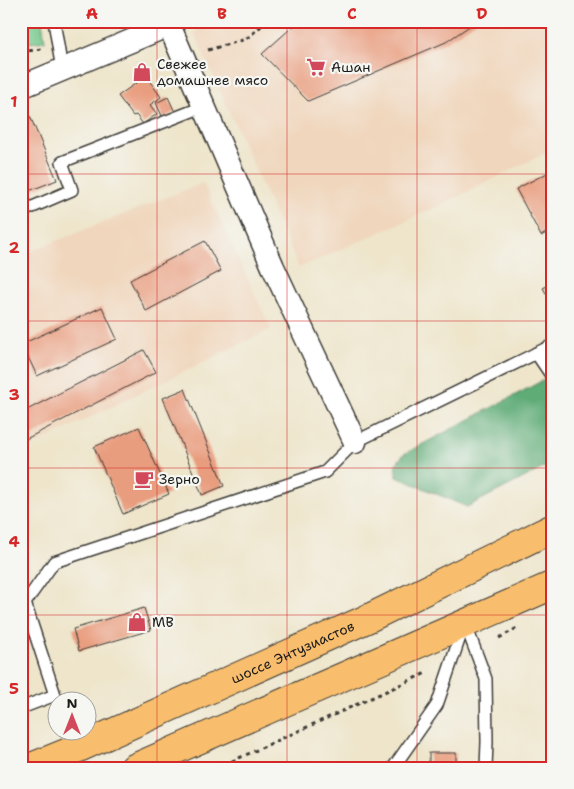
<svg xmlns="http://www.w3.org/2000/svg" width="574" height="789" viewBox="0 0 574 789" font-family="'Shantell Sans',sans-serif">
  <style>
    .built { fill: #f0d6bc }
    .green { fill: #73c78b; stroke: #487254 }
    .forest { fill: #5eac77; stroke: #3d644a }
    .building { fill: #e99d7f }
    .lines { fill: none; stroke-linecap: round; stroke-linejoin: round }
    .lane-casing { stroke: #3c3a36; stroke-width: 14 }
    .street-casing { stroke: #3c3a36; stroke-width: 25 }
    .highway-casing { stroke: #3c3a36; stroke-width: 30 }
    .path { stroke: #3c3a36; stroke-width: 3; stroke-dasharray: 4 4; stroke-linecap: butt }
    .lane { stroke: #fff; stroke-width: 11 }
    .street { stroke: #fff; stroke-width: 22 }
    .highway { stroke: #f9be6d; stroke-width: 28 }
    .grid { fill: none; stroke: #d62828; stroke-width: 1; stroke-opacity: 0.55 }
    .labels { text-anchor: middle; stroke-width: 4.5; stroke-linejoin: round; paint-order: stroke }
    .poi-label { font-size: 14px; fill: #1c1c1c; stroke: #f6f6f2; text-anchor: start }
    .street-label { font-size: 14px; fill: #1c1c1c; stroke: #f6f6f2 }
    .neatline { fill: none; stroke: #d62828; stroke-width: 2 }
    .grid-label { font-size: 16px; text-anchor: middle; font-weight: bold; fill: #d62828 }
  </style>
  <rect width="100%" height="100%" fill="#f6f6f2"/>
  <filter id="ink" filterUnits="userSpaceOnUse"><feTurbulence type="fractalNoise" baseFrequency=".02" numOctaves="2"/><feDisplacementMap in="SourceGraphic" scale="10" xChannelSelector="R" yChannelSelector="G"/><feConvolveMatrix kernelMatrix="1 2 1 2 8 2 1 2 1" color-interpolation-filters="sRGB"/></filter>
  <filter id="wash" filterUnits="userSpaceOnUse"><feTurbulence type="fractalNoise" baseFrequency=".0096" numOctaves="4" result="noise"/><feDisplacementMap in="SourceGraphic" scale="20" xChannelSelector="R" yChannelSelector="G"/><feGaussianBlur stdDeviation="1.12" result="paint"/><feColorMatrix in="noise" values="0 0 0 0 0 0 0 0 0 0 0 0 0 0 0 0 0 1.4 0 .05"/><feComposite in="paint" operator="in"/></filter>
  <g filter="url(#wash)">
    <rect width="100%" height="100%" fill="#eee5cb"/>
    <g class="built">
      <polygon points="207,21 553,21 553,149 441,205 299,268 194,33"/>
      <polygon points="203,183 271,329 21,451 21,255"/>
    </g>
    <polygon class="green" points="21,21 42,21 45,41 21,44"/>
    <polygon class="forest" points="553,375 553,463 467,507 397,477 395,465 404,454"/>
    <g id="blocks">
      <g class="building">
        <polygon points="299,21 477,21 446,42 308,101 262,54"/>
        <polygon points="146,76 161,97 150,105 157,114 143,124 136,115 133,116 118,96"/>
        <polygon points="168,97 175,112 163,118 156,103"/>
        <polygon points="30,116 57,180 21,194 21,119"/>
        <polygon points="553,170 553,229 541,236 516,189"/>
        <polygon points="205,241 221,271 146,311 130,280"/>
        <polygon points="553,283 553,305 543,288"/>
        <polygon points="102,307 117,339 37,376 22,344"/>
        <polygon points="144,350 156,372 22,441 21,413"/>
        <polygon points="185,389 224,486 202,495 163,398"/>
        <polygon points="139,427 169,494 123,514 94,447"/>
        <polygon points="144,608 151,630 79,651 73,629"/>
        <rect x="429" y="753" width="27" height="15"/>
      </g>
    </g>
  </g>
  <g filter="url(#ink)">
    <use href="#blocks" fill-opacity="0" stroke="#3c3a36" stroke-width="1"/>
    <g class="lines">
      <g class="lane-casing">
        <g id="lane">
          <polyline points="54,21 62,70"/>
          <polyline points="21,212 72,190 62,162 205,106"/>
          <polyline points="536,353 553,378"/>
          <polyline points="465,623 486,679 487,742 486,768"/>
          <polyline points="21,708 55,695 25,603 54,562 325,472 355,442 553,345"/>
          <polyline points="393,768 437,705 463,628"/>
        </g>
      </g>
      <g class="street-casing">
        <g id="street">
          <polyline points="169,25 273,267 355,442"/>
          <polyline points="21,87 169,25 173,21"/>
        </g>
      </g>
      <g class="highway-casing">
        <g id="highway">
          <path id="s1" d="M29,768l52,-21 288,-129 184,-90"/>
          <polyline points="134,768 553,585"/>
        </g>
      </g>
      <g class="path">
        <polyline points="208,50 246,39 267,21"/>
        <polyline points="21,52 41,49"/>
        <polyline points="499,638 519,627"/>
        <polyline points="217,768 426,673"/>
      </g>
      <use href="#lane" class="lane"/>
      <use href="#street" class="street"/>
      <use href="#highway" class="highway"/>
    </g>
  </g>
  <path class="grid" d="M157,21v747M287,21v747M417,21v747M21,174h532M21,321h532M21,468h532M21,615h532"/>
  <defs>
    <g id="supermarket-bare" transform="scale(1.5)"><path d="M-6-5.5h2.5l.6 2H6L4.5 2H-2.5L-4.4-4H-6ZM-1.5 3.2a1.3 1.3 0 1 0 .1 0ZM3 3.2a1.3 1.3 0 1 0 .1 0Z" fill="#d1495b" stroke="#f6f6f2" stroke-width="2.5" paint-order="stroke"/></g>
    <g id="shop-bare" transform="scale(1.5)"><path d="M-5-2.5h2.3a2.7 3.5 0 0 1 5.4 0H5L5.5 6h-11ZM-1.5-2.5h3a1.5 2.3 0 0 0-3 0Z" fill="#d1495b" stroke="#f6f6f2" stroke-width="2.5" paint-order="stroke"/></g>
    <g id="cafe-bare" transform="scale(1.5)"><path d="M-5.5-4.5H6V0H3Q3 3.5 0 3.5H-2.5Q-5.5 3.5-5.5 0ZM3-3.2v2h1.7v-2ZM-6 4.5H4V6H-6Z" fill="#d1495b" stroke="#f6f6f2" stroke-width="2.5" paint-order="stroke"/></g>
  </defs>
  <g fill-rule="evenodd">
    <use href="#supermarket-bare" x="316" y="67"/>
    <use href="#shop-bare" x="142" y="72"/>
    <use href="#cafe-bare" x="144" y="479"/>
    <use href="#shop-bare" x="137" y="622"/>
  </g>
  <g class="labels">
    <g class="poi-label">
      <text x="157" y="69">Свежее<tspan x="157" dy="16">домашнее мясо</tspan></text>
      <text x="331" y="72">Ашан</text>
      <text x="159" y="484">Зерно</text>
      <text x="152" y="627">MB</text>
    </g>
    <g class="street-label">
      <text dy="5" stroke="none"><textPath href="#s1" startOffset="288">шоссе Энтузиастов</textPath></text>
    </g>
  </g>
  <rect width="574" height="789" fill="none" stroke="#f6f6f2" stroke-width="55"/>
  <g transform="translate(72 716)"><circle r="24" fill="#f6f6f2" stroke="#9f9f9c"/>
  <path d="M0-4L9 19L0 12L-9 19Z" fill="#d1495b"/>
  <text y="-8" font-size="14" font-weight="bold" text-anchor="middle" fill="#1c1c1c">N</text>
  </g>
  <rect x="28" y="28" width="518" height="734" class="neatline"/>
  <g class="grid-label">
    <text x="92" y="19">A</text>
    <text x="222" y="19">B</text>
    <text x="352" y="19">C</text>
    <text x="482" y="19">D</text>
    <text x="14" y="107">1</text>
    <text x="14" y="253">2</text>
    <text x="14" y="400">3</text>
    <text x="14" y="547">4</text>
    <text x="14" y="694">5</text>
  </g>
</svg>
